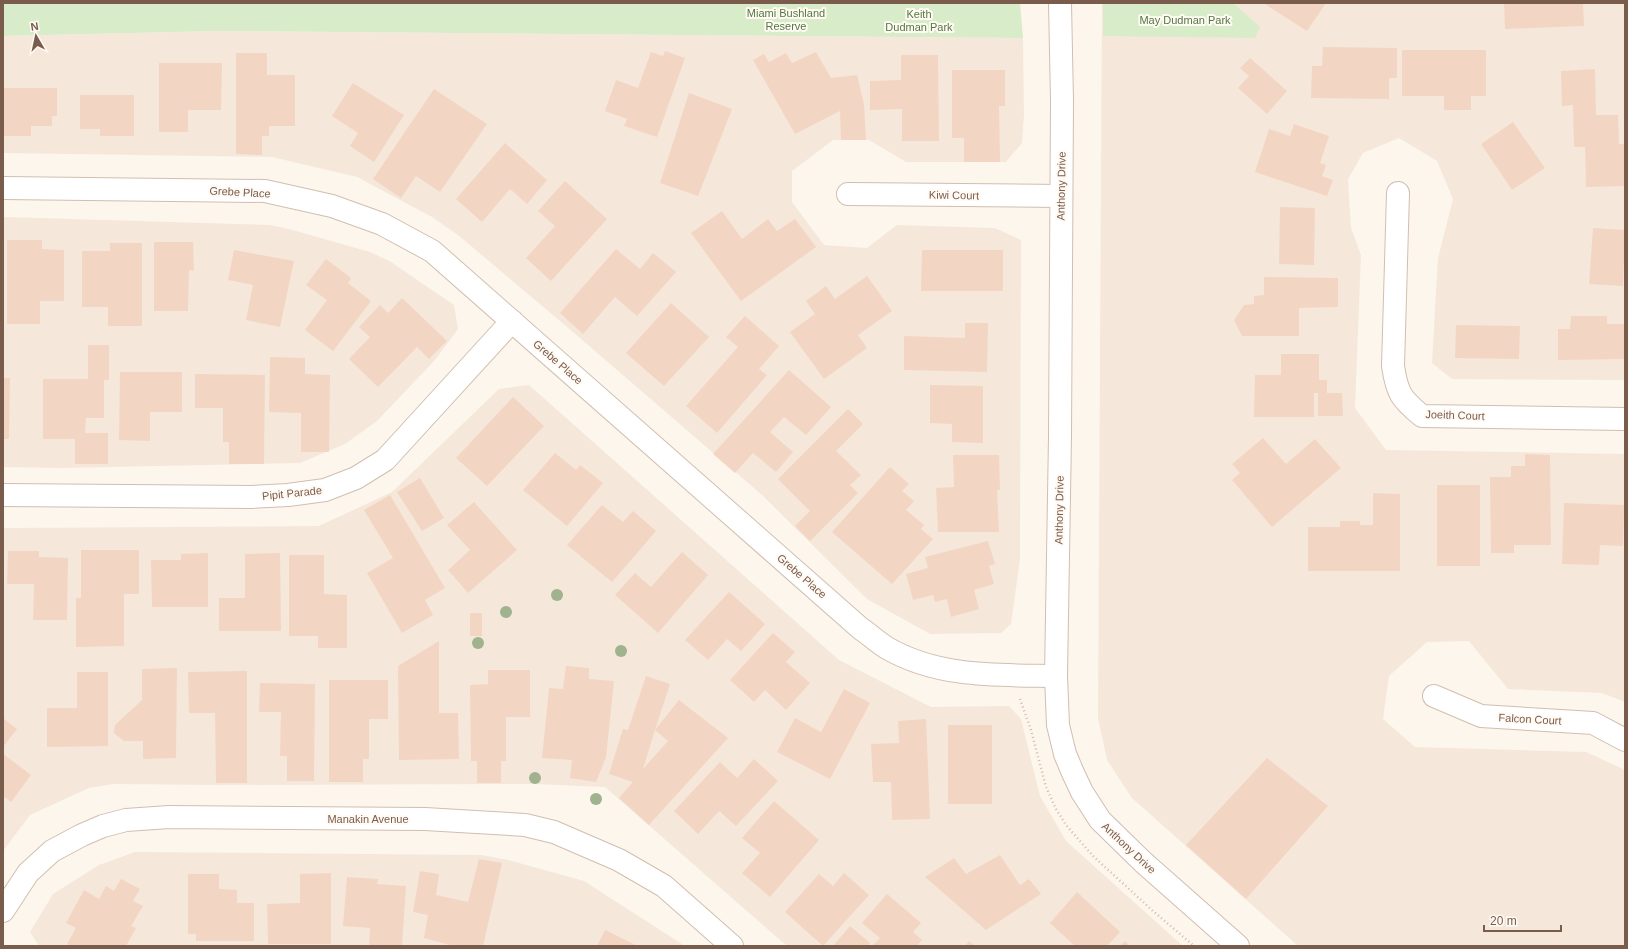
<svg xmlns="http://www.w3.org/2000/svg" width="1628" height="949" viewBox="0 0 1628 949" font-family="Arial,sans-serif">
  <style>
    .residential { fill: #f5e8da }
    .green { fill: #d8ecc9 }
    .building { fill: #f3d5c3 }
    .lines { fill: none; stroke-linecap: round; stroke-linejoin: round }
    .minor-casing { stroke: #d1beb0; stroke-width: 24 }
    .path { stroke: #d9b8a5; stroke-width: 2.5; stroke-dasharray: 1 3; stroke-linecap: butt }
    .minor { stroke: #fff; stroke-width: 22 }
    .tree { fill: #a0b28e }
    .labels { text-anchor: middle; stroke-width: 4; stroke-linejoin: round; paint-order: stroke }
    .park-label { font-size: 11px; fill: #537a41; stroke: #fffaf3 }
    .street-label { font-size: 11px; fill: #7a5c4d; stroke: #fffaf3 }
  </style>
  <rect width="100%" height="100%" fill="#fdf6ec"/>
  <g class="residential">
    <polygon points="1102,3 1625,3 1625,380 1452,379 1432,363 1438,258 1453,199 1437,161 1399,138 1363,153 1348,179 1351,228 1361,255 1355,408 1386,450 1625,454 1625,702 1602,693 1508,689 1469,641 1427,642 1389,676 1383,719 1415,747 1586,752 1623,769 1625,772 1624,946 1298,946 1132,798 1107,760 1098,718"/>
    <polygon points="218,31 1023,38 1024,115 1022,143 1006,162 906,162 869,140 833,140 792,171 792,202 824,245 867,248 897,225 995,228 1021,240 1020,559 1011,624 1001,633 930,634 867,599 762,495 566,326 458,235 432,217 357,177 272,157 3,153 3,36"/>
    <polygon points="3,217 270,225 289,229 370,252 391,262 454,305 458,329 435,360 377,421 345,444 300,463 61,468 3,467"/>
    <polygon points="529,385 839,660 931,707 1009,706 1021,719 1040,796 1066,841 1183,946 787,946 605,787 534,784 216,785 113,784 89,788 30,815 3,851 3,528 319,526 392,492 499,389"/>
    <polygon points="135,852 482,855 512,861 584,881 685,946 39,946 30,932 53,894 99,865"/>
  </g>
  <g class="green">
    <polygon points="3,3 1020,3 1023,38 218,31 3,36"/>
    <polygon points="1103,3 1233,3 1260,27 1255,38 1103,36"/>
  </g>
  <g class="building">
    <polygon points="1263,3 1326,3 1307,31"/>
    <polygon points="1504,3 1583,3 1584,26 1505,29"/>
    <polygon points="1323,47 1397,48 1397,78 1389,78 1389,99 1311,98 1312,66 1322,66"/>
    <polygon points="1402,50 1486,50 1486,96 1471,96 1471,110 1444,110 1444,96 1402,96"/>
    <polygon points="665,51 685,58 657,137 624,126 627,119 605,111 616,80 638,88 651,52 663,56"/>
    <polygon points="816,52 831,78 857,75 864,104 866,140 841,140 840,111 795,134 753,60 764,54 769,62 786,53 792,63"/>
    <polygon points="236,53 267,53 267,75 295,75 295,126 269,126 269,136 262,136 262,155 236,154"/>
    <polygon points="901,55 938,55 939,141 902,141 902,109 870,110 870,81 901,80"/>
    <polygon points="1250,58 1287,91 1267,114 1238,88 1249,76 1240,68"/>
    <polygon points="159,63 222,63 221,110 188,110 188,132 159,132"/>
    <polygon points="1595,69 1596,115 1618,115 1619,144 1625,144 1625,186 1586,187 1585,147 1574,147 1573,105 1562,106 1561,71"/>
    <polygon points="952,70 1005,70 1005,106 999,106 1000,162 964,162 964,138 952,138"/>
    <polygon points="353,83 404,115 374,162 350,146 358,133 332,116"/>
    <polygon points="3,88 57,88 57,116 52,116 52,126 31,126 31,136 3,136"/>
    <polygon points="434,89 487,124 440,192 416,176 401,198 373,179"/>
    <polygon points="689,93 732,109 698,196 660,183"/>
    <polygon points="80,95 134,95 134,136 100,136 100,129 80,129"/>
    <polygon points="1513,122 1545,168 1512,190 1481,144"/>
    <polygon points="1294,124 1329,136 1320,163 1326,165 1322,176 1333,180 1327,196 1255,172 1269,129 1290,136"/>
    <polygon points="505,143 547,180 527,204 510,189 482,222 456,199"/>
    <polygon points="565,181 607,219 551,281 526,258 555,226 538,211"/>
    <polygon points="1280,207 1315,208 1314,265 1279,264"/>
    <polygon points="722,211 742,239 768,219 777,231 795,219 816,247 741,301 691,233"/>
    <polygon points="1593,228 1625,230 1623,286 1589,284"/>
    <polygon points="7,240 42,240 42,249 64,250 64,301 40,301 40,324 7,324"/>
    <polygon points="154,242 193,242 194,271 189,270 188,311 154,311"/>
    <polygon points="110,243 142,243 142,326 108,326 108,307 82,307 82,251 110,251"/>
    <polygon points="616,249 640,269 653,253 676,272 637,316 615,297 583,334 560,313"/>
    <polygon points="234,250 294,261 280,327 246,320 253,285 228,280"/>
    <polygon points="922,250 1003,250 1003,291 921,291"/>
    <polygon points="326,259 351,278 348,283 371,301 333,351 305,330 327,300 306,285"/>
    <polygon points="867,276 892,311 858,335 867,348 824,379 790,332 815,314 806,301 826,286 835,299"/>
    <polygon points="1264,277 1338,278 1338,307 1299,308 1299,336 1242,336 1234,320 1244,305 1254,304 1254,296 1264,295"/>
    <polygon points="402,298 447,341 429,359 417,347 378,387 349,359 370,337 359,327 380,305 388,313"/>
    <polygon points="671,303 709,337 664,386 626,353"/>
    <polygon points="745,316 779,346 759,369 767,375 717,433 686,406 738,347 726,337"/>
    <polygon points="1571,316 1607,316 1607,324 1625,324 1625,359 1558,360 1558,329 1570,329"/>
    <polygon points="965,323 988,323 987,372 904,370 904,336 965,338"/>
    <polygon points="1456,325 1520,326 1519,359 1455,358"/>
    <polygon points="88,345 109,345 109,380 104,380 104,418 86,418 85,433 108,433 108,464 75,464 75,439 43,439 43,379 88,379"/>
    <polygon points="1281,354 1319,354 1319,380 1327,380 1327,393 1342,393 1343,416 1318,416 1318,393 1314,393 1314,417 1254,417 1255,375 1281,375"/>
    <polygon points="270,357 305,358 305,374 330,375 329,452 301,452 301,413 269,412"/>
    <polygon points="789,370 831,407 806,435 784,417 770,432 793,452 776,472 753,453 735,473 713,454"/>
    <polygon points="120,372 182,372 182,412 150,412 150,441 119,440"/>
    <polygon points="195,374 265,375 264,464 229,464 229,442 223,442 223,408 195,408"/>
    <polygon points="3,378 10,378 9,439 3,439"/>
    <polygon points="930,385 983,386 983,443 952,442 952,424 930,423"/>
    <polygon points="513,397 544,426 487,486 456,458"/>
    <polygon points="848,409 863,424 836,451 861,475 850,485 858,493 810,541 795,526 810,511 778,479"/>
    <polygon points="1263,438 1286,464 1315,439 1341,468 1272,527 1232,480 1240,473 1232,464"/>
    <polygon points="555,453 576,470 580,465 603,483 567,526 523,490"/>
    <polygon points="1525,454 1550,455 1551,545 1514,545 1514,553 1491,553 1490,477 1511,477 1511,466 1525,466"/>
    <polygon points="953,455 999,455 1000,490 997,490 999,532 938,532 936,488 954,487"/>
    <polygon points="890,467 909,484 902,491 914,501 906,510 924,525 921,529 933,539 892,584 832,532"/>
    <polygon points="420,478 444,518 422,531 397,492"/>
    <rect x="1437" y="485" width="43" height="81"/>
    <polygon points="1373,493 1400,494 1400,571 1308,571 1308,527 1340,527 1340,521 1360,521 1360,525 1373,525"/>
    <polygon points="390,495 445,588 425,600 433,615 402,633 367,573 393,558 364,510"/>
    <polygon points="474,502 517,550 468,593 448,570 470,550 447,525"/>
    <polygon points="1564,503 1624,505 1623,546 1600,545 1599,565 1562,564"/>
    <polygon points="602,505 623,522 633,511 656,531 612,582 567,545"/>
    <polygon points="988,541 995,564 989,566 994,584 974,590 979,609 951,617 947,599 935,602 933,595 913,600 906,574 928,568 925,557"/>
    <polygon points="81,550 139,550 139,594 124,594 124,646 76,647 76,598 81,598"/>
    <polygon points="8,551 39,551 39,557 68,558 67,620 33,620 34,584 7,584"/>
    <polygon points="682,552 708,575 658,633 615,595 635,573 651,587"/>
    <polygon points="208,553 208,607 152,607 151,560 181,560 181,554"/>
    <polygon points="280,553 281,631 219,631 219,598 245,598 245,554"/>
    <polygon points="289,555 324,555 324,594 347,595 347,648 318,648 318,636 289,636"/>
    <polygon points="729,592 765,624 741,651 727,639 708,660 685,640"/>
    <rect x="470" y="613" width="12" height="23"/>
    <polygon points="773,633 795,652 786,662 810,683 786,710 765,690 754,702 730,680"/>
    <polygon points="439,641 439,713 458,713 459,759 399,760 398,666"/>
    <polygon points="566,666 589,668 589,679 614,681 606,757 596,782 570,778 572,760 542,758 549,688 563,689"/>
    <polygon points="177,668 176,758 143,759 143,741 124,741 114,733 115,725 142,700 142,669"/>
    <polygon points="488,670 530,670 530,717 506,717 506,761 501,761 501,783 477,783 477,761 471,761 470,685 488,684"/>
    <polygon points="247,671 247,783 216,783 215,713 189,713 188,672"/>
    <polygon points="77,672 108,672 108,746 47,747 47,708 77,708"/>
    <polygon points="646,676 670,684 654,733 643,769 668,741 655,730 679,700 728,738 649,825 619,798 633,782 609,774 623,729 628,730"/>
    <polygon points="329,680 388,680 388,719 369,719 369,759 363,759 363,782 329,782"/>
    <polygon points="260,683 315,684 314,781 287,781 287,756 280,756 281,712 259,712"/>
    <polygon points="844,689 870,703 830,779 777,752 795,718 821,732"/>
    <polygon points="3,718 17,729 3,747"/>
    <polygon points="926,719 930,819 892,820 891,782 873,782 871,744 899,743 898,721"/>
    <rect x="948" y="725" width="44" height="79"/>
    <polygon points="3,754 31,775 11,802 3,796"/>
    <polygon points="1267,758 1328,806 1246,899 1186,845"/>
    <polygon points="754,759 778,781 736,826 719,811 698,834 674,811 720,762 737,778"/>
    <polygon points="774,801 819,840 770,897 742,873 760,853 742,838"/>
    <polygon points="1000,855 1020,885 1029,879 1041,894 986,930 925,877 954,858 966,874"/>
    <polygon points="479,859 502,863 483,946 453,946 424,938 428,915 413,912 420,871 439,874 436,895 468,902"/>
    <polygon points="331,873 331,944 268,944 267,904 300,903 300,874"/>
    <polygon points="844,873 869,895 823,946 785,912 819,874 833,886"/>
    <polygon points="188,874 219,874 219,889 237,890 237,903 254,903 254,941 196,941 196,934 188,934"/>
    <polygon points="347,877 378,879 377,884 406,886 402,946 369,946 370,928 343,926"/>
    <polygon points="121,879 140,889 133,901 143,906 131,926 136,928 126,946 71,946 67,944 76,928 66,923 84,890 99,899 106,886 114,891"/>
    <polygon points="1077,892 1120,932 1107,946 1075,946 1050,923"/>
    <polygon points="887,894 921,923 913,932 922,940 917,946 872,946 880,938 862,923"/>
    <polygon points="850,926 870,943 868,946 833,946"/>
    <polygon points="605,930 638,946 597,946"/>
    <polygon points="969,941 975,946 965,946"/>
    <polygon points="1125,941 1130,946 1120,946"/>
  </g>
  <g class="lines">
    <g class="minor-casing">
      <g id="minor">
        <polyline points="1060,3 1062,101 1060,436 1056,676 1058,725 1065,754 1073,773 1082,792 1100,820 1143,862 1238,946"/>
        <path d="M3,188l262,3 67,15 50,18 50,27 428,377c9,6 17,14 27,20 52,30 111,27 169,28"/>
        <path d="M1398,193l-5,173c4,27 8,33 29,50l203,3"/>
        <polyline points="848,194 1061,196"/>
        <polyline points="3,495 251,497 288,495 325,490 356,478 385,460 512,321"/>
        <polyline points="1434,696 1481,716 1593,723 1625,740"/>
        <polyline points="3,911 28,873 52,851 82,835 103,826 126,820 169,817 425,819 525,825 554,832 619,860 664,886 732,946"/>
      </g>
    </g>
    <polyline class="path" points="1020,699 1031,730 1046,787 1056,809 1066,825 1093,856 1153,911 1194,946"/>
    <use href="#minor" class="minor"/>
  </g>
  <g class="tree">
    <circle cx="557" cy="595" r="6"/>
    <circle cx="506" cy="612" r="6"/>
    <circle cx="478" cy="643" r="6"/>
    <circle cx="621" cy="651" r="6"/>
    <circle cx="535" cy="778" r="6"/>
    <circle cx="596" cy="799" r="6"/>
  </g>
  <g class="labels">
    <g class="park-label">
      <text x="786" y="17">Miami Bushland<tspan x="786" dy="13">Reserve</tspan></text>
      <text x="919" y="18">Keith<tspan x="919" dy="13">Dudman Park</tspan></text>
      <text x="1185" y="24">May Dudman Park</text>
    </g>
    <g class="street-label">
      <text transform="translate(1061 186) rotate(-89)" y="4">Anthony Drive</text>
      <text transform="translate(240 192) rotate(3)" y="4">Grebe Place</text>
      <text transform="translate(954 195) rotate(1)" y="4">Kiwi Court</text>
      <text transform="translate(558 362) rotate(41)" y="4">Grebe Place</text>
      <text transform="translate(1455 415) rotate(2)" y="4">Joeith Court</text>
      <text transform="translate(292 493) rotate(-6)" y="4">Pipit Parade</text>
      <text transform="translate(1059 510) rotate(-89)" y="4">Anthony Drive</text>
      <text transform="translate(802 576) rotate(41)" y="4">Grebe Place</text>
      <text transform="translate(1530 719) rotate(3)" y="4">Falcon Court</text>
      <text x="368" y="823">Manakin Avenue</text>
      <text transform="translate(1129 848) rotate(43)" y="4">Anthony Drive</text>
    </g>
  </g>
  <rect width="1628" height="949" fill="none" stroke="#7a5c4d" stroke-width="8"/>
  <g transform="translate(36 36) rotate(351)" stroke="#fffaf3" stroke-width="3" paint-order="stroke">
  <path d="M0-3L7 15L0 10L-7 15Z" fill="#7a5c4d"/>
  <text y="-6" font-size="11" font-weight="bold" text-anchor="middle" fill="#7a5c4d">N</text>
  </g>
  <path d="M1484 925v6h77v-6" fill="none" stroke="#7a5c4d" stroke-width="2"/>
  <text x="1490" y="925" font-size="12" fill="#7a5c4d" stroke="#fffaf3" stroke-width="3" paint-order="stroke">20 m</text>
</svg>
